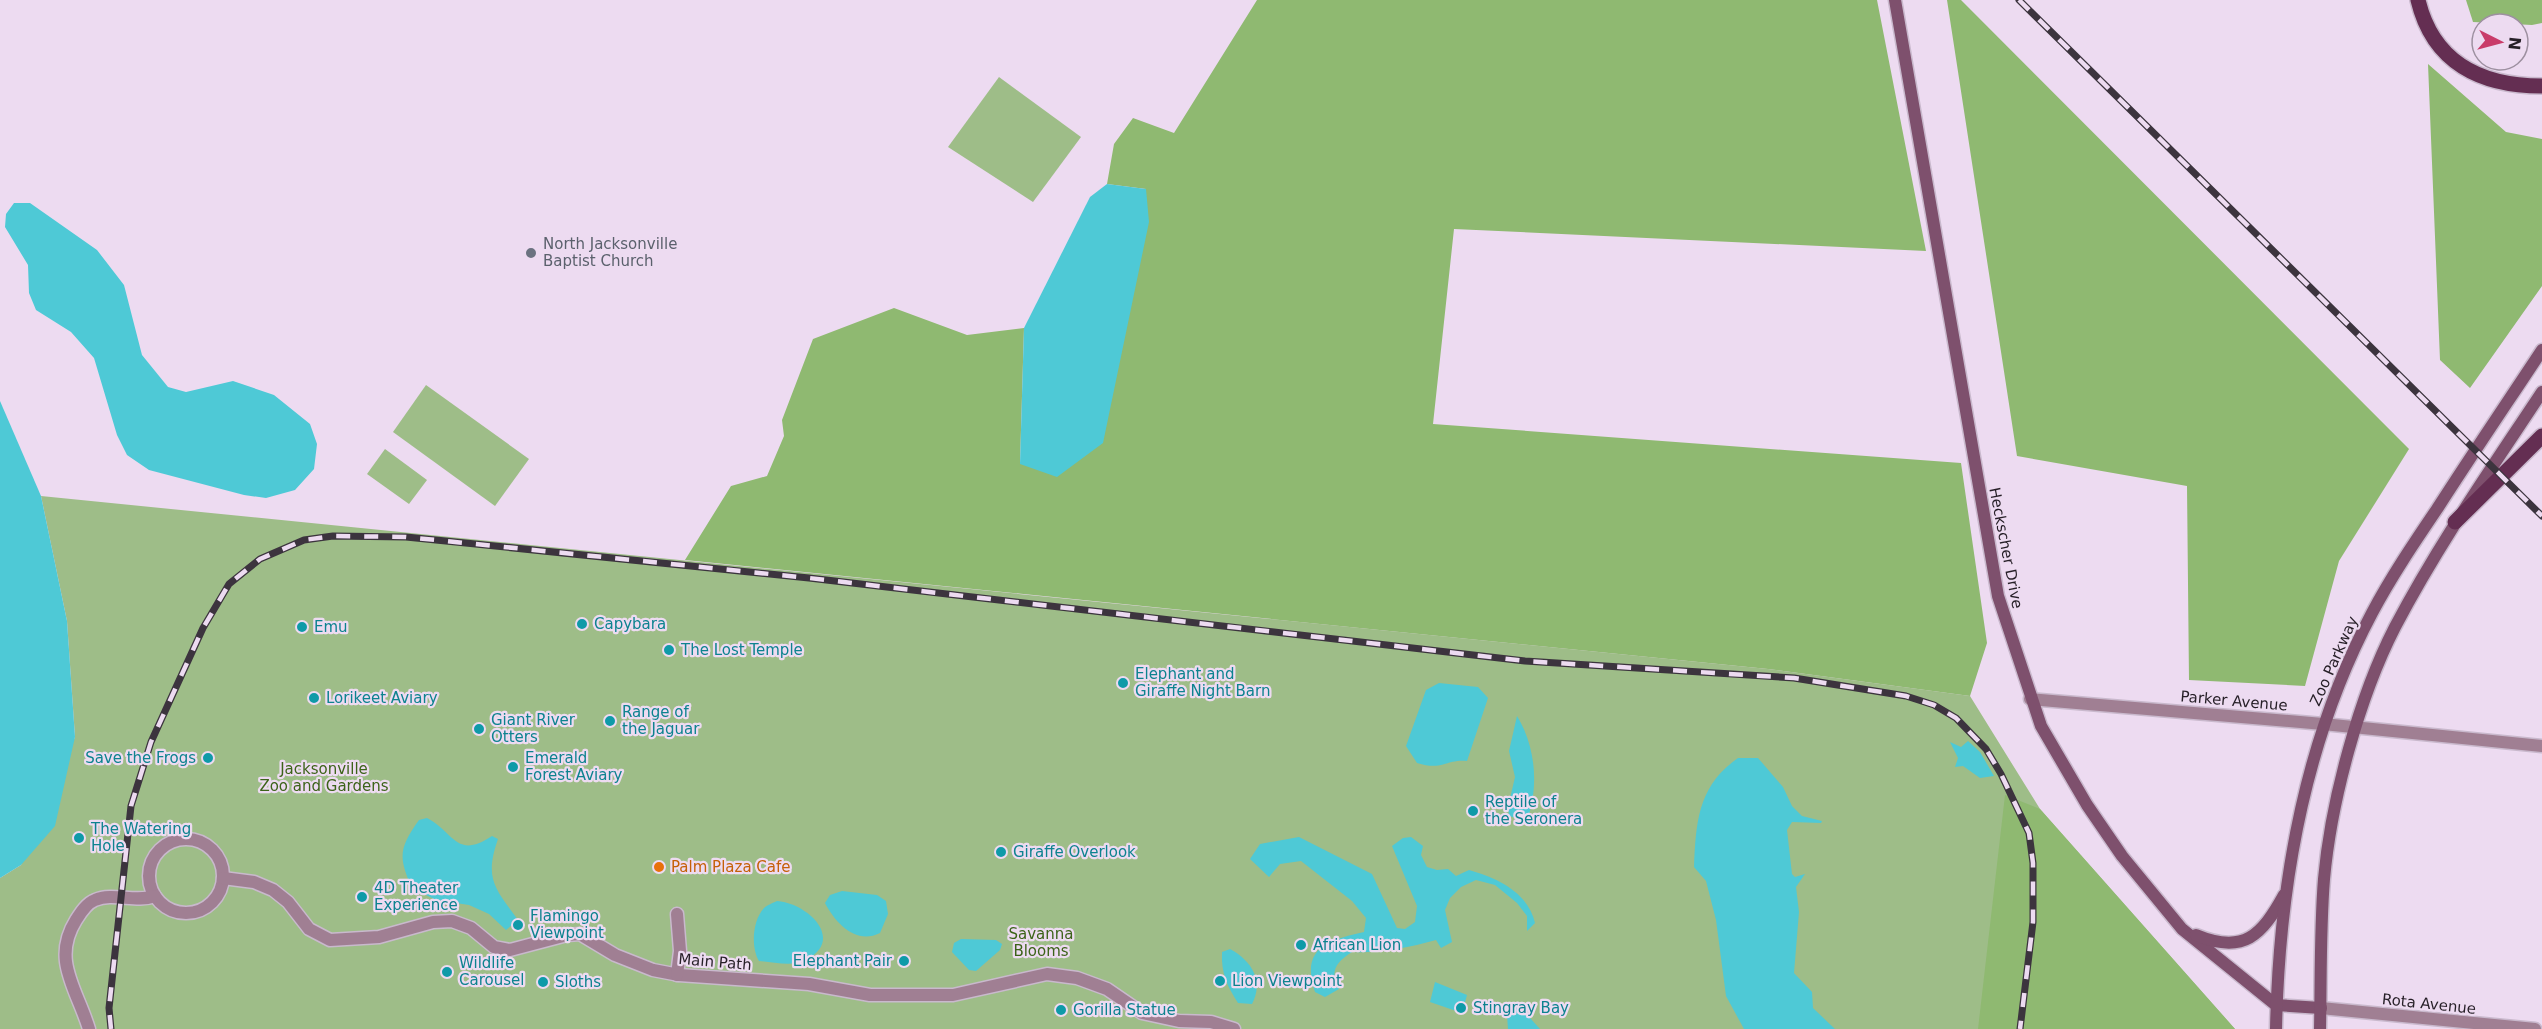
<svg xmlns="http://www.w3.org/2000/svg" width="2542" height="1029" viewBox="0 0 2542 1029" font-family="'DejaVu Sans',sans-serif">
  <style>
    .green { fill: #9ebd88 }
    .forest { fill: #8fb971 }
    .water { fill: #4ec9d6 }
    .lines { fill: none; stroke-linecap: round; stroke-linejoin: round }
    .pedestrian-casing { stroke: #c9b9cd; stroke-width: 15 }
    .minor-casing { stroke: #c9b9cd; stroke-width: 15 }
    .secondary-casing { stroke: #c9b9cd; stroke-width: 15 }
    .primary-casing { stroke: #c9b9cd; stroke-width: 18 }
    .pedestrian { stroke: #a07f93; stroke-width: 12 }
    .minor { stroke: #a07f93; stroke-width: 12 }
    .secondary { stroke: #7e506d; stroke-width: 12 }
    .primary { stroke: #642e52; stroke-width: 15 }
    .rail-casing { stroke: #3c343e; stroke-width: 7 }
    .rail { stroke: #eddbf1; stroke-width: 4.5; stroke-dasharray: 14; stroke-linecap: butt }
    .worship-dot { fill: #6b7280; stroke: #eddbf1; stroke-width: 2 }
    .culture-dot { fill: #0f9aa8; stroke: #eddbf1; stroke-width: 2 }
    .food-dot { fill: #e8710a; stroke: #eddbf1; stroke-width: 2 }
    .labels { text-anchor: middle; stroke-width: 4.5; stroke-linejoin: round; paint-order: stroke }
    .worship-label { font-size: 15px; fill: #5b616d; stroke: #eddbf1; text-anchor: start }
    .street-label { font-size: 15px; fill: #261f27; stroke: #eddbf1 }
    .culture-label { font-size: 15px; fill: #0d838f; stroke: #eddbf1; text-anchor: start }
    .park-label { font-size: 15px; fill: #3c6319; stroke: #eddbf1 }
    .food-label { font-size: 15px; fill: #c56008; stroke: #eddbf1; text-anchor: start }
  </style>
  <rect width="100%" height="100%" fill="#eddbf1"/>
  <g class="green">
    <polygon points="999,77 1081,137 1033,202 948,147"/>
    <polygon points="426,385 529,459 495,506 393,432"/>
    <polygon points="385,449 427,480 409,504 367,474"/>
    <polygon points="41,496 1768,669 1970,696 2040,809 2235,1029 0,1029 0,878 21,865 75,737 67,621"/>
  </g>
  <g class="forest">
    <polygon points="1257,0 1877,0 1926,251 1454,229 1433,424 1961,463 1987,643 1970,696 1768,669 685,560 731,486 767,476 784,436 782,420 813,339 894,308 967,335 1024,328 1020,464 1146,189 1107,184 1114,144 1133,118 1174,133"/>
    <polygon points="1947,0 1961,0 2409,449 2339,561 2305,686 2189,680 2187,486 2017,456"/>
    <polygon points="2466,0 2542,0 2542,23 2532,25 2473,22"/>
    <polygon points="2428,64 2506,132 2542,139 2542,286 2470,388 2440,360"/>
    <polygon points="2005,795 2040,809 2235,1029 1978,1029"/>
  </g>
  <g class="water">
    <polygon points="1107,184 1146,189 1149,222 1103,443 1057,477 1020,464 1024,328 1090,197"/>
    <polygon points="14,203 30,203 97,250 124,285 142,355 168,387 186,392 233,381 274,395 310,424 317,444 314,469 295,490 266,498 244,495 149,470 127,455 117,435 94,358 71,332 36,310 29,293 28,265 5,227 6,214"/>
    <polygon points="0,401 41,496 67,621 75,737 55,826 21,865 0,878"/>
    <path d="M1439,683l39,4 10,11 -21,63c-21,-2 -24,10 -50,2l-11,-17 20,-56z"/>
    <path d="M1517,716c19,31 22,71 10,105l-18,-5 -1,-9 7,-30 -6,-26z"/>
    <polygon points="1968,741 1980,752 1994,776 1980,778 1963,766 1955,767 1958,758 1950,742 1961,747"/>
    <path d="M1738,758h20l25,29 9,19 10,10 20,5 -1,2 -29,-1 -5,8 5,44 3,3 10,-3 -9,13 3,25 -5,61 18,19 1,16 22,21h-91l-18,-33 -10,-76 -10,-39 -12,-14c2,-46 4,-81 44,-109z"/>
    <path d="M427,818c27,14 29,42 65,18l6,3c-14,40 -3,49 20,81l-12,10 -17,-16 -20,-9 -33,-5 -24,-12c-14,-31 -13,-40 7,-68z"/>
    <path d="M1299,837l73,37 25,54 8,1 10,-7 2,-16 -25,-60 11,-8 8,-1 12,9 -2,9 6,12 10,3 11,-1 8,7 13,-6c28,8 59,22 66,53l-8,8v-15l-10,-13 -22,-18 -19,-5 -15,7 -11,11 -5,12 7,32 -11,6 -5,-8c-28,8 -56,13 -84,12 -16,10 -23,20 -13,37l-14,8 -10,-5c-15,-44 13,-52 49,-60l2,-14 -14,-17 -51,-40 -21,3 -11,13 -19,-18 10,-15z"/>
    <path d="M842,891l35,4 9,6 2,13 -8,19c-24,12 -44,-9 -55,-30l5,-8z"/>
    <path d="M777,901c30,2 69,38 29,59 -13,7 -33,2 -47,1 -8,-13 -7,-40 5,-53 3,-3 9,-5 13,-7z"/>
    <polygon points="961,939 996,940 1002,944 1000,950 976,971 969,970 952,952 954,943"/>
    <path d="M1230,949c22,12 34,32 22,55l-14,-1c-11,-17 -17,-30 -16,-51z"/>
    <polygon points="1435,982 1467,995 1462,1013 1430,1002"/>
    <polygon points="1513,1007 1521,1008 1540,1029 1508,1029 1507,1015"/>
  </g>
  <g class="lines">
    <g class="pedestrian-casing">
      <g id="pedestrian">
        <circle cx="186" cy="876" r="37"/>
        <polyline points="223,878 254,882 273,890 288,902 309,929 330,940 379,937 433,922 452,921 471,928 494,947 510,950 567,935 580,934 615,955 653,970 679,975 809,984 870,995 953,995 1047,974 1077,978 1107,989 1142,1013 1179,1021 1211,1022 1234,1029"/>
        <polyline points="677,975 680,951 677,914"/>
        <path d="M89,1029c-12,-40 -38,-69 -13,-109 5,-8 11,-17 19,-20 18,-8 41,3 60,-4"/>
      </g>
    </g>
    <g class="minor-casing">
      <g id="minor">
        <polyline points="2030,699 2323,724 2542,746"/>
        <polyline points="2321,1008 2535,1029"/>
      </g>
    </g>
    <g class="secondary-casing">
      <g id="secondary">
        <polyline points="1895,0 1998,596 2041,726 2087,805 2122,856 2182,929 2276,1005 2321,1008"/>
        <path d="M2196,935c48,20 66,0 88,-40"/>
        <path d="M2276,1029c3,-144 28,-288 96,-416 19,-36 42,-70 65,-104 34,-53 70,-106 105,-159"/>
        <path d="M2320,1029c1,-50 0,-100 4,-150 7,-78 35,-182 71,-252 43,-82 96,-158 147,-235"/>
      </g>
    </g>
    <g class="primary-casing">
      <g id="primary">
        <path d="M2418,0c15,63 63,86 124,86"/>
        <polyline points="2455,522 2542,436"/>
      </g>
    </g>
    <use href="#pedestrian" class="pedestrian"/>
    <use href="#minor" class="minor"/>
    <use href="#secondary" class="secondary"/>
    <use href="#primary" class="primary"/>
    <g class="rail-casing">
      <g id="rail">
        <polyline points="2019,0 2542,516"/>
        <polyline points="111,1029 109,1008 131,806 151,742 203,628 229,584 260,559 304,540 333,536 406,537 809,578 1525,661 1794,678 1906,696 1934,705 1956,718 1986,749 2001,774 2029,833 2033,863 2033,922 2020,1029"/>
      </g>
    </g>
    <use href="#rail" class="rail"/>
  </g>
  <circle class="worship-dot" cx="531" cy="253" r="6"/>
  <g class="culture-dot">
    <circle cx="582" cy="624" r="6"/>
    <circle cx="302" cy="627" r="6"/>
    <circle cx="669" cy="650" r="6"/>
    <circle cx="1123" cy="683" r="6"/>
    <circle cx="314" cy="698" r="6"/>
    <circle cx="610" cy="721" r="6"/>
    <circle cx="479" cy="729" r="6"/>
    <circle cx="208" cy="758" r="6"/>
    <circle cx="513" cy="767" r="6"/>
    <circle cx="1473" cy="811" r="6"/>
    <circle cx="79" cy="838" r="6"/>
    <circle cx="1001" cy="852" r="6"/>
    <circle cx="362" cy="897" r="6"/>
    <circle cx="518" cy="925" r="6"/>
    <circle cx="1301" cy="945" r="6"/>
    <circle cx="904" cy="961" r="6"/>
    <circle cx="447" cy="972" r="6"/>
    <circle cx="1220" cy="981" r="6"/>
    <circle cx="543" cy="982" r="6"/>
    <circle cx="1461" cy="1008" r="6"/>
    <circle cx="1061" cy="1010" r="6"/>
  </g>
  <circle class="food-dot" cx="659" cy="867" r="6"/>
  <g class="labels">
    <g class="worship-label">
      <text x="543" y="249">North Jacksonville<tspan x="543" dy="17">Baptist Church</tspan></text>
    </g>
    <g class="street-label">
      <text transform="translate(2006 548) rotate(79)" y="5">Heckscher Drive</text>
      <text transform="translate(2334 661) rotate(-66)" y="5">Zoo Parkway</text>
      <text transform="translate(2234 701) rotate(5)" y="5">Parker Avenue</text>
      <text transform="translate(715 962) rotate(5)" y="5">Main Path</text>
      <text transform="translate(2429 1004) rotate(6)" y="5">Rota Avenue</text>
    </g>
    <g class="culture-label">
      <text x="594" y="629">Capybara</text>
      <text x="314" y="632">Emu</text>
      <text x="681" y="655">The Lost Temple</text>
      <text x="1135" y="679">Elephant and<tspan x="1135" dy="17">Giraffe Night Barn</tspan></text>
      <text x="326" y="703">Lorikeet Aviary</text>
      <text x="622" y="717">Range of<tspan x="622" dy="17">the Jaguar</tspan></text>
      <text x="491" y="725">Giant River<tspan x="491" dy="17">Otters</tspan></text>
      <text x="196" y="763" text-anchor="end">Save the Frogs</text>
      <text x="525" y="763">Emerald<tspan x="525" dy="17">Forest Aviary</tspan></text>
      <text x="1485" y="807">Reptile of<tspan x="1485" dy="17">the Seronera</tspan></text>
      <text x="91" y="834">The Watering<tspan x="91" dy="17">Hole</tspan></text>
      <text x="1013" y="857">Giraffe Overlook</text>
      <text x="374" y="893">4D Theater<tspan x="374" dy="17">Experience</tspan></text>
      <text x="530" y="921">Flamingo<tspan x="530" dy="17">Viewpoint</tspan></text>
      <text x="1313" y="950">African Lion</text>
      <text x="892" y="966" text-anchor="end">Elephant Pair</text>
      <text x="459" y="968">Wildlife<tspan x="459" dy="17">Carousel</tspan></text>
      <text x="1232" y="986">Lion Viewpoint</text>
      <text x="555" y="987">Sloths</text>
      <text x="1473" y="1013">Stingray Bay</text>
      <text x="1073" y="1015">Gorilla Statue</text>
    </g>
    <g class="park-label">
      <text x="324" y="774">Jacksonville<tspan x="324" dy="17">Zoo and Gardens</tspan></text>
      <text x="1041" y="939">Savanna<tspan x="1041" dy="17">Blooms</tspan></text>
    </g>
    <g class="food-label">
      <text x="671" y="872">Palm Plaza Cafe</text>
    </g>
  </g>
  <g transform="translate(2500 42) rotate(96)"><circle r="28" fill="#eddbf1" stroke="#9d90a0" stroke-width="1.5"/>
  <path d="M0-4.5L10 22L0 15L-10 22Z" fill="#c93c6a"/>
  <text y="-9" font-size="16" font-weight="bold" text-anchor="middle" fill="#261f27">N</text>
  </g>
</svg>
